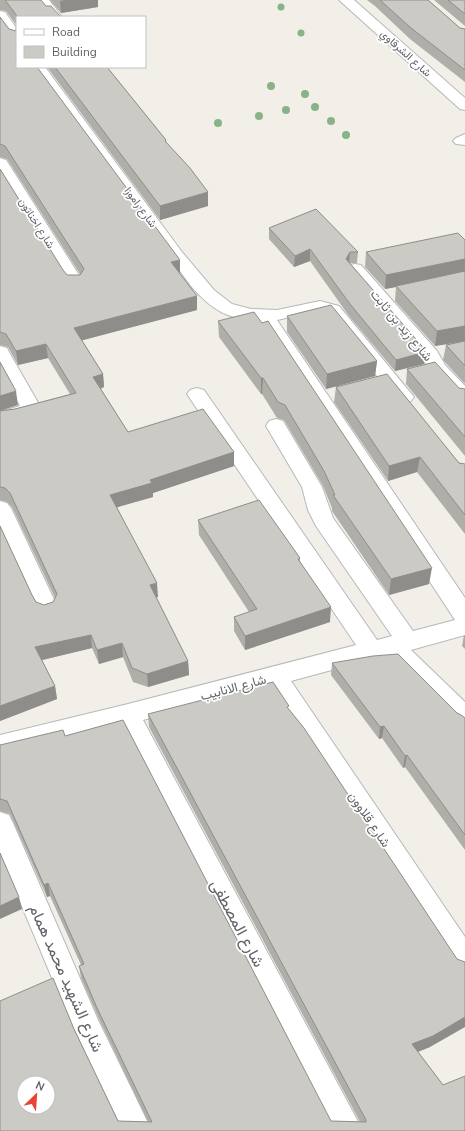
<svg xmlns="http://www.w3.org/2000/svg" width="465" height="1131" viewBox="0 0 465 1131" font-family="'Nunito Sans',Vazirmatn,sans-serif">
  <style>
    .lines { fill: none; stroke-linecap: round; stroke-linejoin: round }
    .minor-casing { stroke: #b5b8bc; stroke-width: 2 }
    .minor { fill: #fff; fill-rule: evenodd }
    .tree { fill: #89b387 }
    .wall { fill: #afaea9 }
    .shaded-wall { fill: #8f8d8a }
    .building { fill: #cccac5; stroke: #8f8d8a; fill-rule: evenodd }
    .labels { text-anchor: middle; stroke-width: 3.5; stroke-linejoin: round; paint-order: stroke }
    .far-street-label { font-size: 11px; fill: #5f6368; stroke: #fff }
    .street-label { font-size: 13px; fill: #5f6368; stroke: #fff }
    .near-street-label { font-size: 16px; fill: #5f6368; stroke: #fff }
  </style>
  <rect width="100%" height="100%" fill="#f1efe8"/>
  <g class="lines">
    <g class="minor-casing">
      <g id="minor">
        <polygon points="35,0 49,0 62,17 48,17"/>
        <polygon points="339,0 354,0 465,98 465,110 460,109"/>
        <polygon points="0,11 5,12 17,29 17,42 12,41 0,24"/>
        <path d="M31,67h14l137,185 32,38 18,14 19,5 26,1 43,-9 19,5 75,91 -3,4 -7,2 -7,-2 -70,-87 -14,-2 -36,8 188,278v37l-54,15 54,52v25l-9,-3 -69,-69 -96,26 174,256v37l-10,-4 -186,-283 -126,33 220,411h-32l-209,-406 -122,30v-20l128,-31 228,-59 -169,-251 3,-4 7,-2 7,2 173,250 15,-4 -76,-110 -8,-16 -6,-23 -36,-61 3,-5 7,-2 7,2 39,66 11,31 80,113 42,-11 -196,-299c-32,-2 -47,-11 -68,-35z"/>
        <polygon points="465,134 465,145 456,144 453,141 456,138"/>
        <polygon points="0,158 6,160 8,163 84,283 81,287 75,288 69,287 66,283 0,176"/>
        <path d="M355,264l6,1 76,86 8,14 20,21v18c-15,-4 -36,-32 -43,-47l-73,-84 -3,-4 3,-4z"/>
        <path d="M0,346l7,2 2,4 31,54c-5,15 -27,15 -40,18v-12l20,-6 -20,-37z"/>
        <polygon points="0,501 7,503 11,508 58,608 55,614 47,617 39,614 36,608 0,531"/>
        <polygon points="0,812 9,815 13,823 98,1020 152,1131 121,1131 78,1040 0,854"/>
      </g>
    </g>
    <use href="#minor" class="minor"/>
  </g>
  <g class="tree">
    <circle cx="281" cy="7" r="3.5"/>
    <circle cx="301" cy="33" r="3.5"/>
    <circle cx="271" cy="86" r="4"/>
    <circle cx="305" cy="94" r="4"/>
    <circle cx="315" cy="107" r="4"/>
    <circle cx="286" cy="110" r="4"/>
    <circle cx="259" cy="116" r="4"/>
    <circle cx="331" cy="121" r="4"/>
    <circle cx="218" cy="123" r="4"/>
    <circle cx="346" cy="135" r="4"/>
  </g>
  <g class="wall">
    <polygon points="0,0 41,0 17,67 180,274 197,296 197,310 82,340 103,374 104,387 101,389 128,432 234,452 234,466 153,493 153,497 117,507 158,597 156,597 188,661 189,675 148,687 133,682 123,657 99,664 92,648 42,660 55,686 57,699 0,721 0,526 32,595 36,602 44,605 53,602 55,598 12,507 7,502 0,500 0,411 15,409 70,394 48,358 18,365 8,347 0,345 0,169 63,270 67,275 80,275 80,274 7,159 0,157 0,17 9,29 16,31 17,26 6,11 0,10"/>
    <polygon points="50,0 98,0 98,7 61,13"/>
    <polygon points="367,0 428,0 460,28 465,29 465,82 410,39 375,6"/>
    <polygon points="434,0 465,0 465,26"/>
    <polygon points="47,67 107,67 166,140 167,143 208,206 160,220"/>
    <polygon points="269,228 358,252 357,263 350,263 425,352 424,364 395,371 349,316 310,261 294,267 269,239"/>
    <polygon points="465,240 465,341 435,346 395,301 396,287 385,289 365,267 366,252"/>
    <polygon points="287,316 377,361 375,376 326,389 287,332"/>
    <polygon points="218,321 429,584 389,595 332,511 332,508 323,486 284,420 277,418 262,394 261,394 219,337"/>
    <polygon points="465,341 465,384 443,360 446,345"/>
    <polygon points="407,369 459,388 465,389 465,456 406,384"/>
    <polygon points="336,387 459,463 465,464 465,534 417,472 388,481 334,402"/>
    <polygon points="198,520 300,558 300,561 330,622 245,650 234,631 234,617 249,612 199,535"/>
    <polygon points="464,635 465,635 465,649 462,646"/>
    <polygon points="332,663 457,713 465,718 465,850 405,767 403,768 382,738 379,739 331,675"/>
    <polygon points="289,710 430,1047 418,1052 443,1085 465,1131 0,1131 74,1029 118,1121 148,1122 99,1019 81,978 79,966 81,965 50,896 47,897 10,814 0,811 0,745 65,736 331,1121 360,1122 149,727 148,714"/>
  </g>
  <g class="shaded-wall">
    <polygon points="65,0 98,0 98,7 61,13 60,1"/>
    <polygon points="208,192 208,206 160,220 160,206"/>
    <polygon points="310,249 310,261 294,267 295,256"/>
    <polygon points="350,252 349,264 346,259"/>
    <polygon points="465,259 465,273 396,286 396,287 385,289 386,275"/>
    <polygon points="180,260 180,274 171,262"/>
    <polygon points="197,296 197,310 76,342 74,328"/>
    <polygon points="465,326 465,341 435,346 437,331"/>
    <polygon points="46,344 48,358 18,365 16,351"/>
    <polygon points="425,352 424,364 395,371 396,360"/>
    <polygon points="377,361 375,376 326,389 327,374"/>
    <polygon points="103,374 104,387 94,390 93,377"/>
    <polygon points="261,378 263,378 262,394 261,394"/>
    <polygon points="16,391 18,405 0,411 0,396"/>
    <polygon points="234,452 234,466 153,493 153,497 111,509 110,495 150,480"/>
    <polygon points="420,457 417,472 388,481 389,466"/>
    <polygon points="432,568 429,584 389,595 391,579"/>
    <polygon points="157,583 158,597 151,599 150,585"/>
    <polygon points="331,607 330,622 245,650 245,636"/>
    <polygon points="91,635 92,648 38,661 35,647"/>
    <polygon points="122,643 123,657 99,664 97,650"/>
    <polygon points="188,661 189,675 148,687 147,674"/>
    <polygon points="55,686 57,699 0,721 0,706"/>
    <polygon points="384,726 382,738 379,739 380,727"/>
    <polygon points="407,755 405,767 403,768 405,756"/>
    <polygon points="48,883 50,896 47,897 44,885"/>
    <polygon points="19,897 22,909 0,919 0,906"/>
    <polygon points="465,1017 465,1027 430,1047 409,1055 412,1044"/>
  </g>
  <g class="building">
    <polygon points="5,0 41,0 46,6 51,6 61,17 17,17 17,67 37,67 180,260 171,262 197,296 74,328 103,374 93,377 128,432 203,409 234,452 150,480 152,483 110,495 157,583 150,585 188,661 147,674 132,668 122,643 97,650 91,635 35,647 55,686 0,706 0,526 32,595 36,602 44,605 53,602 57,594 10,493 5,488 0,487 0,411 15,409 76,393 46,344 16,351 6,334 0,332 0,169 63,270 67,275 80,275 84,269 5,146 0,144 0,17 9,29 16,31 17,16"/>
    <polygon points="380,0 428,0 460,28 465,29 465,70 411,28"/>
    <polygon points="448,0 465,0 465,14"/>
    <polygon points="55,67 107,67 166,140 165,141 190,168 208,192 160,206"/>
    <polygon points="316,209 358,252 350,252 346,259 422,346 425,352 396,360 350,304 310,249 295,256 269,228"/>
    <polygon points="458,233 465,240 465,259 386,275 366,252"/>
    <polygon points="465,271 465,326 437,331 396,286"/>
    <polygon points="331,305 377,361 327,374 287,316"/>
    <polygon points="254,312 262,323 268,321 432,568 391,579 333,495 335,495 324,471 285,405 278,402 263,378 261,378 218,321"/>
    <polygon points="465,341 465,366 446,345"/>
    <polygon points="0,362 16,391 0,396"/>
    <polygon points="435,362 459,388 465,389 465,437 407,369"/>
    <polygon points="387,374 459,463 465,464 465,515 420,457 389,466 336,387"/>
    <polygon points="259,500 300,558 298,559 331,607 245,636 234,617 257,609 198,520"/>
    <polygon points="398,654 457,713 461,715 465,718 465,835 407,755 405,756 384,726 380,727 332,663 373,656"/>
    <path d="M273,682l16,24 -2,1 17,21 153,231 8,3v55l-32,19 -21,8 31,41 22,-9v55h-465v-130l53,-23 21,51 44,92 34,1 -55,-114 -18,-42 5,-2 -36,-81 -4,2 -37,-84 -7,-2v-54l63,-15 2,6 58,-16 208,401 35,1v-2l-218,-406zM24,1083h24v24h-24z"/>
    <polygon points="0,853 19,897 0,906"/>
  </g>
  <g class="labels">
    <g class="far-street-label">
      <text transform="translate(406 53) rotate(42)" y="4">شارع الشرقاوي</text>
      <text transform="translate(141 207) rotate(54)" y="4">شارع راموزا</text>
      <text transform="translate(37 223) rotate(58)" y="4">شارع اخناتون</text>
    </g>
    <g class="street-label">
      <text transform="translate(402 325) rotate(50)" y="5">شارع زيد بن ثابت</text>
      <text transform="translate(233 687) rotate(-15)" y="5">شارع الانابيب</text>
      <text transform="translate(370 819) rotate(56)" y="5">شارع قلاوون</text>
    </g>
    <g class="near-street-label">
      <text transform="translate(238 923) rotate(62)" y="6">شارع المصطفى</text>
      <text transform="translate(67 978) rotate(66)" y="6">شارع الشهيد محمد همام</text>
    </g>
  </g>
  <rect x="16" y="16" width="130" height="52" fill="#ffffff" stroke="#bfc1c3"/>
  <rect x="24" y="29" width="20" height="6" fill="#ffffff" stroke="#bfc1c3"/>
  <text x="52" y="36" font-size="12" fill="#5f6368">Road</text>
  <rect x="24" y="46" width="20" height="12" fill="#cccac5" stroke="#bfc1c3"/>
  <text x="52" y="56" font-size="12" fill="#5f6368">Building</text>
  <g transform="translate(36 1095) rotate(25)"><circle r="19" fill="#ffffff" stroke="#bfc1c3"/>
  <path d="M0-3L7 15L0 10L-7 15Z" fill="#ea4335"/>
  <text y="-6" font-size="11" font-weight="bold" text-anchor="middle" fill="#5f6368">N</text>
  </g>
</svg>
